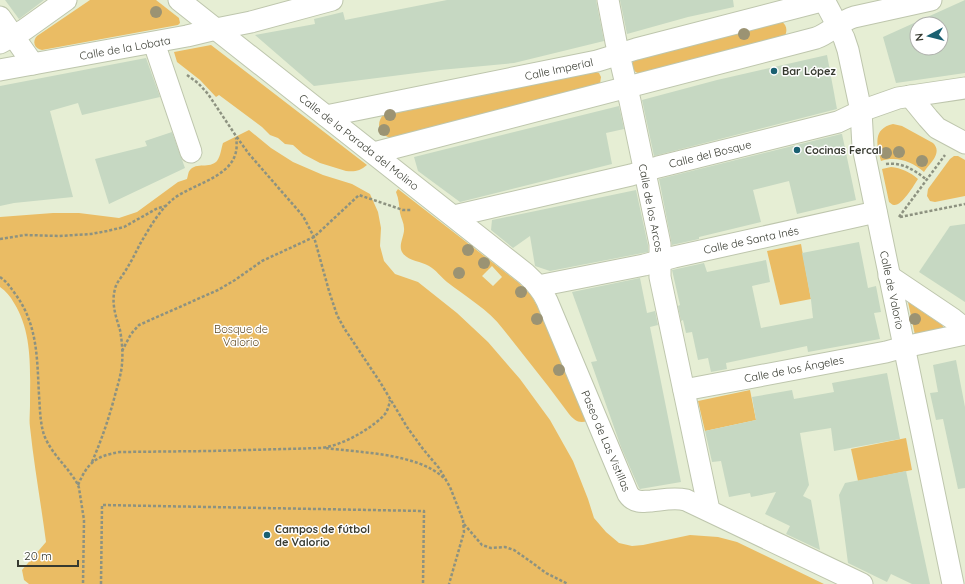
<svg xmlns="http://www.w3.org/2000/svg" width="965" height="584" viewBox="0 0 965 584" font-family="Quicksand,sans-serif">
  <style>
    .green { fill: #eabc64; fill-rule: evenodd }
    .building { fill: #c6d8c2; fill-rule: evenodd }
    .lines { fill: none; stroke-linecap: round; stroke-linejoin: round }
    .street-casing { stroke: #bec6ad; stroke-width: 23 }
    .path { stroke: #8d9280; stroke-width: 2.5; stroke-dasharray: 3 2; stroke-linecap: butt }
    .street { stroke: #fff; stroke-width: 21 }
    .tree { fill: #9b9373 }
    .poi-dot { fill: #1a6071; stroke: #fff; stroke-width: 1.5 }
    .labels { text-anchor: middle; stroke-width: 3; stroke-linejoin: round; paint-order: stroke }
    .street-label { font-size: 11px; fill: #373a30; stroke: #fff }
    .poi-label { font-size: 11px; font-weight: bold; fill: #373a30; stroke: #fff; text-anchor: start }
    .park-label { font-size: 11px; fill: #5d4924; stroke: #fff }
  </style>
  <rect width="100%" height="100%" fill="#e6eed4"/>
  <g class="green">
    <path d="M90,0h66l23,18 1,5 -2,2 -136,25c-8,-1 -10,-9 -5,-14z"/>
    <path d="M781,21c6,4 7,10 3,16l-144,37c-7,-2 -10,-8 -6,-15z"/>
    <path d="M211,45l156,120c-7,6 -12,7 -21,6l-26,-8 -17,-9 -10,-9 -8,-1 -7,-6 -8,-3 -8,-8 -43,-32 -3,2 -16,-17 -23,-18 -3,-10z"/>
    <path d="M596,72l3,1 2,4 -1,7 -209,54c-12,-3 -16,-15 -7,-24z"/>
    <path d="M893,124l9,2 31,17c10,10 -3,20 -9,29 -13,-11 -27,-16 -43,-11 -4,-16 -9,-32 12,-37z"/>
    <path d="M249,130l22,18 22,14 30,13 29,9 18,10 8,18 3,16 -1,18 4,15 11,13 23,8 39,31 31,29 32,37 30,41 23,41 15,38 6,19 12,14 13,11 13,3 11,-1 47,-10 28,2 19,5 87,42h-795l-5,-4 -2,-10 24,-28c-5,-38 -12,-77 -16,-115 -1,-7 0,-14 0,-21 0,-35 3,-73 -16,-103 -4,-7 -8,-12 -14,-16v-70l53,-4h26l40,5 18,-6 41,-30 9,-3c1,-3 1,-7 3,-9 6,-8 20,-1 27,-9 4,-6 4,-12 6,-18z"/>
    <polygon points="954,156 958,156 965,160 965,196 935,202 930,201 927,196 928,189 950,159"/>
    <path d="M891,167c10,1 19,5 27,12 -4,6 -16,27 -24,26 -2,0 -3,-2 -5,-3l-7,-33z"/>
    <path d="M398,189l121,94 12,12 9,16 47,110c-8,3 -13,-1 -18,-7l-21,-28 -45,-57c-15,-20 -37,-32 -56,-47 -5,-4 -12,-13 -18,-16 -8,-5 -22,-5 -27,-14 -4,-7 3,-17 2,-24 0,-5 -3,-10 -4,-15 -1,-7 -1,-14 -4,-21zM492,266l10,11 -9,9 -11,-10z"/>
    <polygon points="801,244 811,299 780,305 767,251"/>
    <polygon points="908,302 942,325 944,328 915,335"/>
    <polygon points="750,390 756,420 705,431 698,401"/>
    <polygon points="906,438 912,470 858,481 851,449"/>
  </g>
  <g class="building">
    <polygon points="5,0 44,0 19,19"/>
    <polygon points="447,0 596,0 604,41 514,63 440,70 314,86 255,35 315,24 314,19 343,12 345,20"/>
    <polygon points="620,0 733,0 734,7 688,17 627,34"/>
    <path d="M965,0v73l-69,10 -13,-46zM917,24h24v24h-24z"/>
    <polygon points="827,55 837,109 654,156 642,100 717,80"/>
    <polygon points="146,58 160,97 82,115 78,103 50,111 73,197 14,203 0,206 0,86"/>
    <polygon points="619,106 624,129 606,133 612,164 460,202 418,171 414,157"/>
    <polygon points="172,132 185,168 109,204 95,159 147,146 145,141"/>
    <polygon points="841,134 842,134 856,200 797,214 789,181 753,190 761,222 699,237 699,239 672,245 659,179"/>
    <polygon points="636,190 648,245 648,252 550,271 535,266 530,236 513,248 491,230 492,220"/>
    <polygon points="965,224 965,302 919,272 950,226"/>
    <polygon points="859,242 868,288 876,286 881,312 874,313 880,339 808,352 807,346 726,363 727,369 711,372 708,358 698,360 692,332 686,333 683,320 681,321 678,306 680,305 672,270 704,263 707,272 766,260 770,282 752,286 761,328 813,318 811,300 802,253"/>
    <polygon points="640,278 647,313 655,311 658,325 650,327 681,482 640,489 639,488 621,447 591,362 597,361 572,292"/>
    <polygon points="956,360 965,407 965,488 958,489 943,419 936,420 930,393 938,392 933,365"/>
    <polygon points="887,373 900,439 834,451 831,428 800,433 809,485 803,496 811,500 820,550 786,534 790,526 765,514 776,492 751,497 750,493 729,497 721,461 712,462 705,431 756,420 752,397 792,390 794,399 834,392 832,383"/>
    <polygon points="906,471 919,533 930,584 912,584 891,574 887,582 848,563 839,495 845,483"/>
  </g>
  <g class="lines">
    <g class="street-casing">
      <g id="street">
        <path d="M179,0l347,274c9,8 16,16 21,27l81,193c2,3 5,6 10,7 4,1 8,0 13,0 11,-1 23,-4 35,-1l176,84"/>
        <polyline points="608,0 616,42 630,101 660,244 660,277 709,510"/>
        <polyline points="824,0 844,38 848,50 861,111 863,147 953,584"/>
        <polyline points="0,17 33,64"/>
        <polyline points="0,43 24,30 66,0"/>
        <polyline points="154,43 191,152"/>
        <polyline points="0,70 187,36 216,29 251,22 332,0"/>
        <polyline points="910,96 928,118 937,128 965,143"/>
        <polyline points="326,116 597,61 636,49 825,0"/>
        <path d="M374,153l442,-115c14,-5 24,-17 38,-21l77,-17"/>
        <polyline points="454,216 631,175 658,167 838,122 861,111 898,98 965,88"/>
        <polyline points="889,276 953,319 965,329"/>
        <polyline points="538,286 644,265 674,257 876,212"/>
        <polyline points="684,390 886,352 904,347 965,334"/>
      </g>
    </g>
    <g class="path">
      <polyline points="187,75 198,83 208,94 236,136 249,154 303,216 314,237 329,291 337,315 344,328 380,382 407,427 423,449 439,468 450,487 463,520 464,532 449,584"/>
      <path d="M886,164c17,-2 28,6 41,16"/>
      <polyline points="899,217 945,155"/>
      <polyline points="900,217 965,204"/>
      <polyline points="0,239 25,235 59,236 91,234 107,231 124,227 156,209 165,206"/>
      <path d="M0,277c7,5 11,11 16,18 22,31 21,64 23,100 1,14 1,27 5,40 5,13 15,24 24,35 4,6 9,11 11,18l5,32 -1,64"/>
      <polyline points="122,351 131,334 139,325 218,290 235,280 262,261 314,237 359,195 403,210 411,210"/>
      <path d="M326,448c35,5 91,5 118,30"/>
      <path d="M92,462c9,-21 16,-41 22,-63 3,-12 7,-23 8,-35 1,-11 0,-23 -2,-34 -4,-13 -9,-27 -5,-41 1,-6 6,-11 9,-16 6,-9 11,-19 16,-29 9,-15 18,-32 32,-44 21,-18 71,-23 64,-62"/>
      <path d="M78,485c10,-23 18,-29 42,-33l90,-1 112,-3c18,-3 33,-11 48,-21 5,-4 11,-8 15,-13 3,-4 4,-9 5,-14"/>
      <polyline points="464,524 482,545 491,548 505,547 514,550 527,559 546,573 568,584"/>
      <polyline points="101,584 102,505 424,511 423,584"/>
    </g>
    <use href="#street" class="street"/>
  </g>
  <g class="tree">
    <circle cx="156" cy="12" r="6"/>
    <circle cx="744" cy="34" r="6"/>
    <circle cx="390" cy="115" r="6"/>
    <circle cx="384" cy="130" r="6"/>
    <circle cx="899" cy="152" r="6"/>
    <circle cx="886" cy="153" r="6"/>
    <circle cx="922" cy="161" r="6"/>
    <circle cx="468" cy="250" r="6"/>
    <circle cx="484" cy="263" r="6"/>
    <circle cx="459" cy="273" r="6"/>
    <circle cx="521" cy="292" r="6"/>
    <circle cx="537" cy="319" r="6"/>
    <circle cx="915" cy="319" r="6"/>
    <circle cx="559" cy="370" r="6"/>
  </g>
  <g class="poi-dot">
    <circle cx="774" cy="71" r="4"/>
    <circle cx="797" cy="150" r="4"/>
    <circle cx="267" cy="535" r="4"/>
  </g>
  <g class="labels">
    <g class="street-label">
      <text transform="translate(125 48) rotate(-10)" y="4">Calle de la Lobata</text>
      <text transform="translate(559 69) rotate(-12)" y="4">Calle Imperial</text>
      <text transform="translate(359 142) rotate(38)" y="4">Calle de la Parada del Molino</text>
      <text transform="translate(710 154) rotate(-14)" y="4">Calle del Bosque</text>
      <text transform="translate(651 208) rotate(79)" y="4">Calle de los Arcos</text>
      <text transform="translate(751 240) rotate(-12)" y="4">Calle de Santa Inés</text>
      <text transform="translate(892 290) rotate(78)" y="4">Calle de Valorio</text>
      <text transform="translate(794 369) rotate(-11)" y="4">Calle de los Ángeles</text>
      <text transform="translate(606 441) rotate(67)" y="4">Paseo de Las Vistillas</text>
    </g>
    <g class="poi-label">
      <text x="782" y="75">Bar López</text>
      <text x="805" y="154">Cocinas Fercal</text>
      <text x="275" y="533">Campos de fútbol<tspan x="275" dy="13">de Valorio</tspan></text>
    </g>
    <g class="park-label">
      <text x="241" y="333">Bosque de<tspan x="241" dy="13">Valorio</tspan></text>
    </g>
  </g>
  <g transform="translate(929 36) rotate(263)"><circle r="19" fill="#ffffff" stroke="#afb0ac"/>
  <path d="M0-3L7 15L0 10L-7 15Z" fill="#1a6071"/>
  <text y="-6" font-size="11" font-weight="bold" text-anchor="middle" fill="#373a30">N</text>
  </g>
  <path d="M18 560v6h60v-6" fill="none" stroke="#373a30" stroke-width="2"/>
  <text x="24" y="560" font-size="12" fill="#373a30" stroke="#ffffff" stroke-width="3" paint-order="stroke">20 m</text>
</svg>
